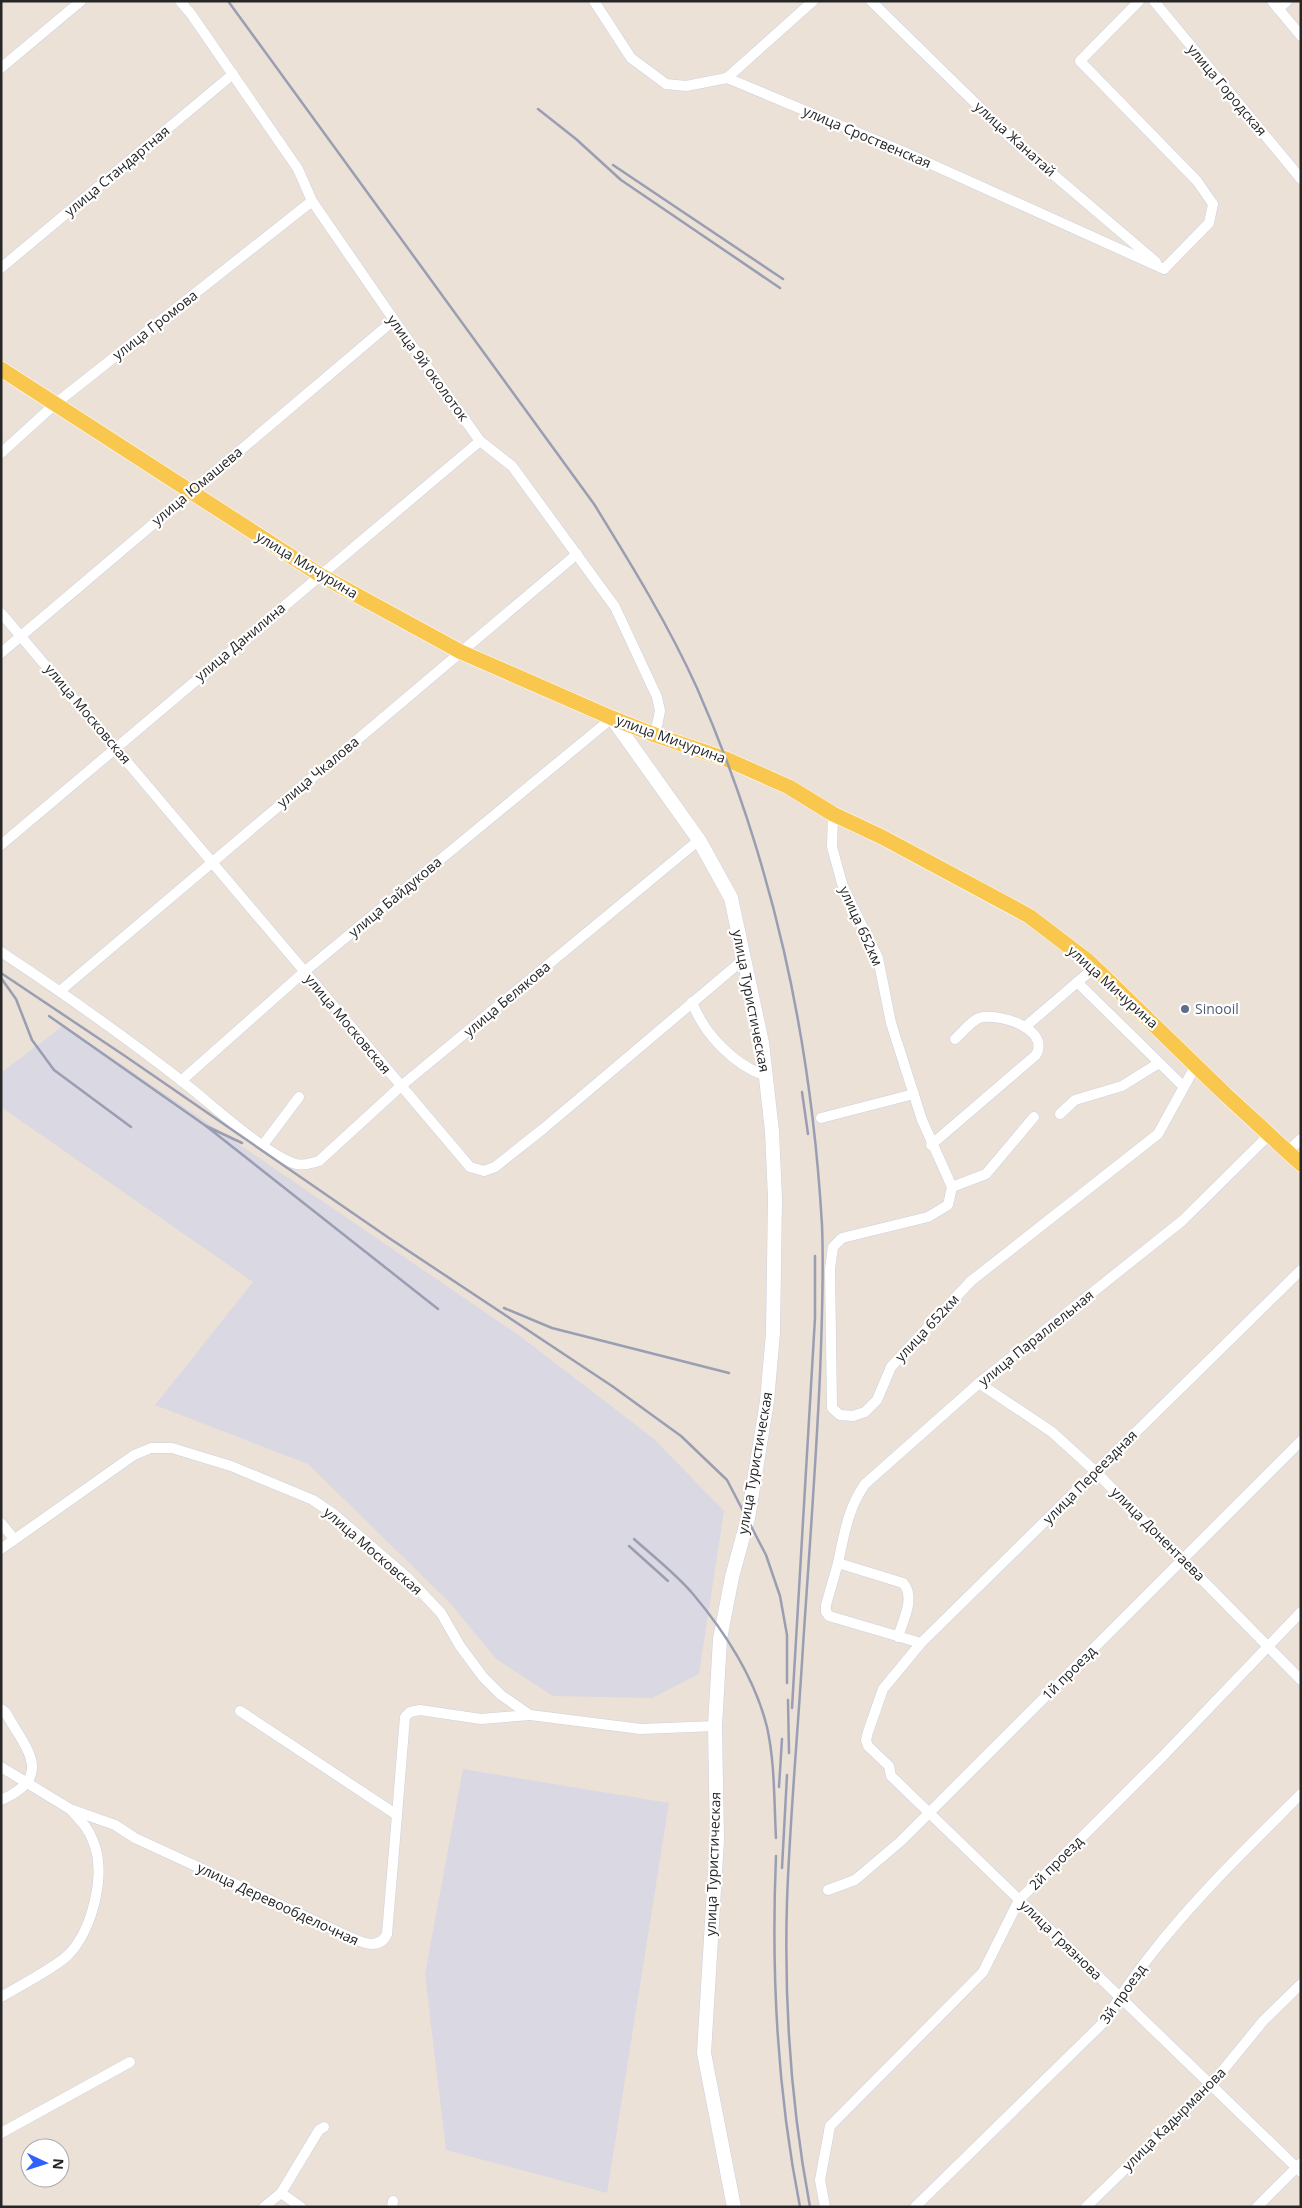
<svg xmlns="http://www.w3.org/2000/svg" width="1302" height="2208" viewBox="0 0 1302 2208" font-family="'Open Sans',sans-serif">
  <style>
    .industrial { fill: #dad8e2 }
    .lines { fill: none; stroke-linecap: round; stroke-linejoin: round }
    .street-casing { stroke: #ccd1e1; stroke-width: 11 }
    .secondary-casing { stroke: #ccd1e1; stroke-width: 15 }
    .primary-casing { stroke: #fff; stroke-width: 16 }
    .street { stroke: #fff; stroke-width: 10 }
    .secondary { stroke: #fff; stroke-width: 14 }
    .primary { stroke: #f9c74d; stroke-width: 15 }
    .rail { stroke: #999eb3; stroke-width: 2.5 }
    .service-dot { fill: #5c6f8a; stroke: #fff; stroke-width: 2 }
    .labels { text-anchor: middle; stroke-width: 4.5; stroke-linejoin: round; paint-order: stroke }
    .street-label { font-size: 14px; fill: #262626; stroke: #fff }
    .service-label { font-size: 14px; fill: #4e5e75; stroke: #fff; text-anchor: start }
  </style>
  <rect width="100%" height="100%" fill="#ebe1d6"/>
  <g class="industrial">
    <polygon points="64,1025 520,1336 654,1439 724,1511 699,1674 652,1698 553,1696 496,1659 450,1603 308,1464 155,1405 253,1282 1,1107 1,1073"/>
    <polygon points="463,1769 669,1803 607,2193 446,2150 425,1974"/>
  </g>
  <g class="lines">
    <g class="street-casing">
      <g id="street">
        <polyline points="180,1 191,14 298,169 312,201 394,320 480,441 512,466 615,607 657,697 660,711 655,735"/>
        <polyline points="594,1 631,58 666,84 686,86 727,78 902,151 1164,269"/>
        <polyline points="871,1 1013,140 1156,262"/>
        <polyline points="1139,1 1080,61 1197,181 1213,204 1209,223 1164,269"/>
        <polyline points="1154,1 1301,179"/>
        <polyline points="1272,1 1301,36"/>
        <polyline points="1278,9 1287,1"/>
        <polyline points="1,68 81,1"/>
        <polyline points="727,78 813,1"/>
        <polyline points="1,268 233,74"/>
        <polyline points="1,453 55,404 312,201"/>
        <polyline points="1,613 470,1167 484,1171 495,1167 543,1129 744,959"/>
        <polyline points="1,653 394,320"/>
        <polyline points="833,814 832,847 843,887 878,958 891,1023 922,1120 952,1187 986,1174 1034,1117"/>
        <polyline points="1,845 480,441"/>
        <path d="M1,952c62,41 123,84 182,130 26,20 84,74 113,82 8,2 16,-1 23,-3l82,-75 298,-246"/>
        <polyline points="1077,982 1183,1086"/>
        <polyline points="60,991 577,554"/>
        <path d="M692,1002c12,32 42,63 74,74"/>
        <polyline points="1025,1027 1095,967"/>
        <polyline points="181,1081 304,972 612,718"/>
        <polyline points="1060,1114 1075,1100 1122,1086 1159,1063"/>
        <polyline points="821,1118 914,1094"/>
        <polyline points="263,1145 299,1097"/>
        <path d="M931,1145l105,-90c15,-26 -38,-43 -57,-37 -8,3 -17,15 -24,21"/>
        <polyline points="1288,1151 1301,1139"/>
        <polyline points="952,1187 948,1205 928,1217 842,1238 833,1247 830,1269 832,1408 840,1415 853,1416 865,1412 877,1400 891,1367 971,1281 1158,1134 1196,1065"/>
        <polyline points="1301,1270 921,1643 883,1689 868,1732 866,1740 868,1746 889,1766 891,1776 1301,2172"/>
        <polyline points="979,1383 1052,1432 1096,1472 1301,1680"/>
        <polyline points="1,1523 14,1539"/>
        <polyline points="1,1549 134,1455 151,1448 172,1448 231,1466 313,1500 335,1515 407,1577 441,1613 460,1646 483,1677 501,1695 530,1715 641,1729 715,1726"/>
        <path d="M838,1563c6,-28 10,-55 27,-79l114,-101 203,-162 87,-86"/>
        <path d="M898,1637c5,-17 18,-40 5,-54l-65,-20 -12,42v7l3,4 92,27"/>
        <path d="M1,1709l5,4c19,35 50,63 -5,87"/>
        <path d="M1,1767l69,42 45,16 20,13 208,96c14,6 35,19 44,0l10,-119 -157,-104"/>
        <polyline points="397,1815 405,1717 410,1712 420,1710 481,1719 530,1715"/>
        <polyline points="828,1890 855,1880 901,1841 1301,1441"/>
        <path d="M1,1997c18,-11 52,-28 66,-41 25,-24 40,-82 26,-115 -4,-12 -13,-21 -22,-31"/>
        <polyline points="1,2133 130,2062"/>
        <polyline points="281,2193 301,2207"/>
        <polyline points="264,2207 281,2193 319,2130 324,2127"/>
        <polyline points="392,2207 393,2201"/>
        <polyline points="825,2207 820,2180 830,2126 983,1972 1019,1900 1164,1755 1301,1612"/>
        <path d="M915,2207l190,-186c14,-25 30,-46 48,-69 45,-57 97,-107 148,-158"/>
        <polyline points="1086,2207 1210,2086 1264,2020 1301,1984"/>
        <polyline points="1257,2207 1300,2164"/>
      </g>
    </g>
    <g class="secondary-casing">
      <polyline id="secondary" points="612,718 699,840 731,898 762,1043 772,1131 775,1198 773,1333 767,1401 748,1518 732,1577 720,1639 715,1726 717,1840 704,2053 734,2207"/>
    </g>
    <g class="primary-casing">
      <polyline id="primary" points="1,369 320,575 461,652 612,718 655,735 726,759 789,787 833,814 882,837 1029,916 1088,961 1225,1094 1301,1164"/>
    </g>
    <use href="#street" class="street"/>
    <use href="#secondary" class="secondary"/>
    <use href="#primary" class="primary"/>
    <g class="rail">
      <path d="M228,1l366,503c37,60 74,120 103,184 76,173 114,349 125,537 2,49 0,99 -2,149 -4,91 -11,181 -17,272 -5,85 -13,170 -16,255 -3,102 4,205 23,306"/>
      <polyline points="538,109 576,139 621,180 780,288"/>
      <polyline points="613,165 783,279"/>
      <polyline points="1,973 125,1056 389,1238 612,1386 681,1436 727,1480 766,1555 780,1596 787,1635 787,1683"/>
      <polyline points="1,978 16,999 32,1040 54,1070 131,1127"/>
      <polyline points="49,1016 206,1126"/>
      <polyline points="802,1092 808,1134"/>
      <polyline points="242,1143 206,1126 438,1309"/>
      <polyline points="504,1308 552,1328 729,1373"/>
      <path d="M634,1539c20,18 42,35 59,55 32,38 62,85 74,133 8,36 7,75 9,111"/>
      <polyline points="629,1546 668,1581"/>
      <polyline points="788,1700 789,1753"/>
      <polyline points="792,1708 815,1318 815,1256"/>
      <polyline points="779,1787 782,1739"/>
      <path d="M776,1856c-5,118 1,235 24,351"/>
      <polyline points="782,1868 787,1775"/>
    </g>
  </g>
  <circle class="service-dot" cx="1185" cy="1009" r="5"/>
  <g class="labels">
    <g class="street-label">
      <text transform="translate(1227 90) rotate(50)" y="5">улица Городская</text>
      <text transform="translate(867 137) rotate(23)" y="5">улица Сроственская</text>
      <text transform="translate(1015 139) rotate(42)" y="5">улица Жанатай</text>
      <text transform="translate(117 171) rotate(-40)" y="5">улица Стандартная</text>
      <text transform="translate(155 325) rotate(-38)" y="5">улица Громова</text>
      <text transform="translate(428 368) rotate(54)" y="5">улица 9й околоток</text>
      <text transform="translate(197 486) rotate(-40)" y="5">улица Юмашева</text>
      <text transform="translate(307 565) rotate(31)" y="5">улица Мичурина</text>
      <text transform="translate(240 642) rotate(-40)" y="5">улица Данилина</text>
      <text transform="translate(88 714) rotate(50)" y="5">улица Московская</text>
      <text transform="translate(671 739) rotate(20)" y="5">улица Мичурина</text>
      <text transform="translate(318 772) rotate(-40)" y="5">улица Чкалова</text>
      <text transform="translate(395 897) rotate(-40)" y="5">улица Байдукова</text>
      <text transform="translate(861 926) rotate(66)" y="5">улица 652км</text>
      <text transform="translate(1113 987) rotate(42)" y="5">улица Мичурина</text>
      <text transform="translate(507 999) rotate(-40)" y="5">улица Белякова</text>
      <text transform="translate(751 1001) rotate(79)" y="5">улица Туристическая</text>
      <text transform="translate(348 1024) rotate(50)" y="5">улица Московская</text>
      <text transform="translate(927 1328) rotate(-47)" y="5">улица 652км</text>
      <text transform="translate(1036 1338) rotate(-39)" y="5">улица Параллельная</text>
      <text transform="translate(755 1463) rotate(-80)" y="5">улица Туристическая</text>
      <text transform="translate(1090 1477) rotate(-45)" y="5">улица Переездная</text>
      <text transform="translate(1158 1534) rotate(45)" y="5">улица Донентаева</text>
      <text transform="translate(373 1551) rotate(41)" y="5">улица Московская</text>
      <text transform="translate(1069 1673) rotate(-45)" y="5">1й проезд</text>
      <text transform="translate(1056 1863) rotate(-45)" y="5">2й проезд</text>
      <text transform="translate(713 1864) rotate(-88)" y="5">улица Туристическая</text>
      <text transform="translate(278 1904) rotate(25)" y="5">улица Деревообделочная</text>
      <text transform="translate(1061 1940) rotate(44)" y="5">улица Грязнова</text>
      <text transform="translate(1123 1994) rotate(-55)" y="5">3й проезд</text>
      <text transform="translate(1174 2119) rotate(-45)" y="5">улица Кадырманова</text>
    </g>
    <g class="service-label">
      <text x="1195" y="1014">Sinooil</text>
    </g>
  </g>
  <rect width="1302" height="2208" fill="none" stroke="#262626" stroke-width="5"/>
  <g transform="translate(45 2163) rotate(94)"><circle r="24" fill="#ffffff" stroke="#a8a8a8"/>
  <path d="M0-4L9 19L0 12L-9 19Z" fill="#2f61ff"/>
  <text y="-8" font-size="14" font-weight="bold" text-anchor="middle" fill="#262626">N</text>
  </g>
</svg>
